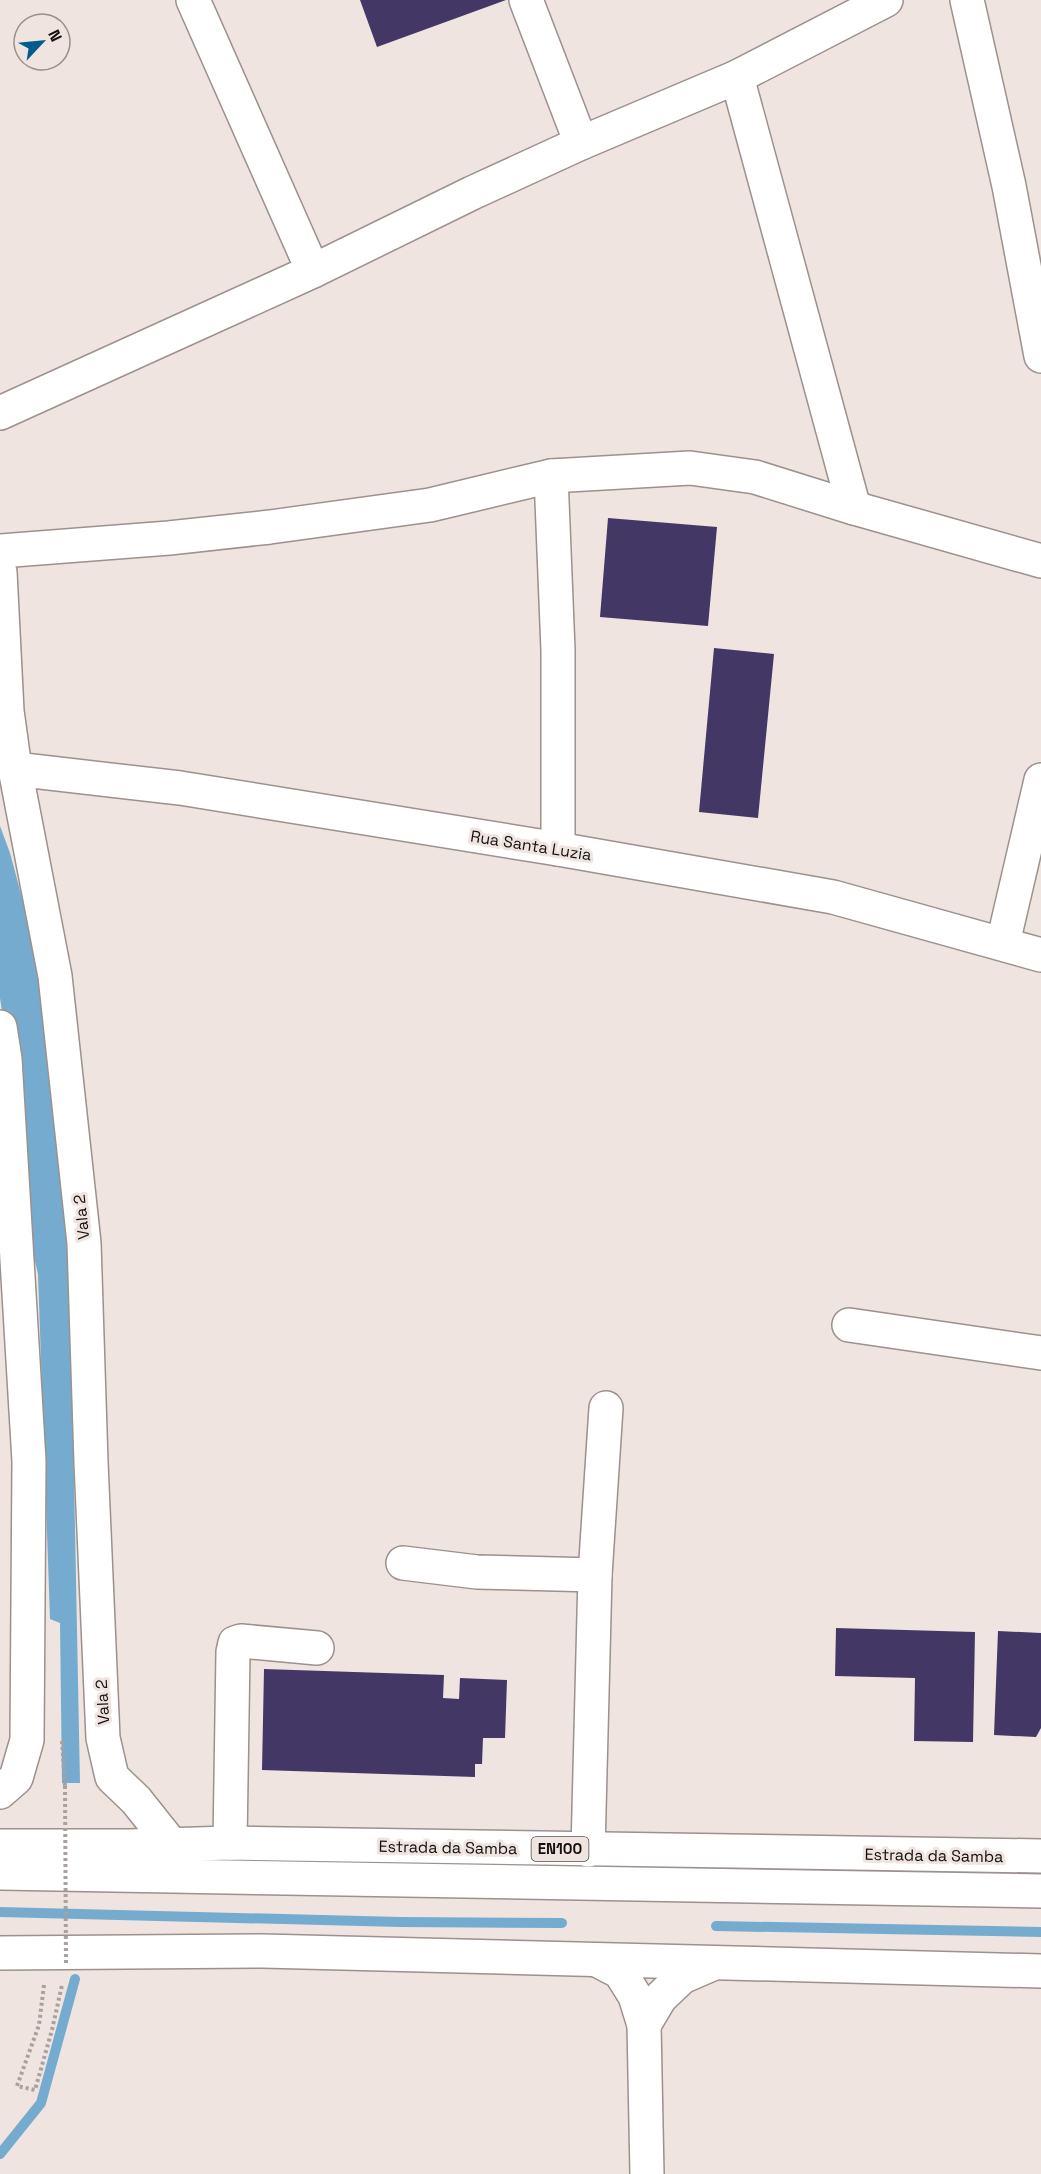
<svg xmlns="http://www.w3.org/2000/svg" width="1041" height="2174" viewBox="0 0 1041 2174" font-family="'Space Grotesk',sans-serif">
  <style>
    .water { fill: #76abd0 }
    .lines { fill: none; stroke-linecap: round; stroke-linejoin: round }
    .stream { stroke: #76abd0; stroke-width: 10 }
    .building { fill: #433865 }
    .minor-casing { stroke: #9b918d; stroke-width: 36 }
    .major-casing { stroke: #9b918d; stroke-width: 36 }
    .path { stroke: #a9a19d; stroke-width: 4; stroke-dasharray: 3 3; stroke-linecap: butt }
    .minor { stroke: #fff; stroke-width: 33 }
    .major { stroke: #fff; stroke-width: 33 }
    .path-bridge { stroke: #a9a19d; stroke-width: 4; stroke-dasharray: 3 3; stroke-linecap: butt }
    .labels { text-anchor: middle; stroke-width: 6; stroke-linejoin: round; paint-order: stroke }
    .shield { fill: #efe4df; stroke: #554f4d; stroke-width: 1.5 }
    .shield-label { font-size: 15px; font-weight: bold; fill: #130f0e }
    .street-label { font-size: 16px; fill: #130f0e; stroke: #efe4df }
  </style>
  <rect width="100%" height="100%" fill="#efe4df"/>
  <polygon class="water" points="0,826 10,853 39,961 51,1049 70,1273 80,1783 62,1783 60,1623 50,1619 38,1274 14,1175 9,1058 0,998"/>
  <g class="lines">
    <g class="stream">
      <polyline points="0,1912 400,1922 562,1923"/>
      <polyline points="716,1926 1041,1932"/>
      <polyline points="0,2154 41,2103 75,1979"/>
    </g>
  </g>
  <g class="building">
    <polygon points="360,0 506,0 377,47"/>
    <polygon points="608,518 717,527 708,626 600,617"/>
    <polygon points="714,648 774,654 758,818 699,812"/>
    <polygon points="836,1628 975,1632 973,1742 914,1741 915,1678 835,1676"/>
    <polygon points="998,1631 1041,1633 1041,1728 1036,1737 994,1735"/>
    <polygon points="264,1669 444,1675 443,1698 459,1699 460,1678 507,1680 505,1738 483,1738 482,1764 475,1764 475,1777 262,1770"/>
  </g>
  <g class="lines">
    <g class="minor-casing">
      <g id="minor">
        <polyline points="193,0 313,271"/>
        <polyline points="526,0 581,143"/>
        <polyline points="967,0 1009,186 1041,356"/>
        <polyline points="737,77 854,508"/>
        <polyline points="0,413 313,271 472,193 581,143 737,77 886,0"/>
        <polyline points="551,476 558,650 558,849"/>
        <polyline points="0,551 169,538 270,527 430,505 551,476 690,468 755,477 854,508 1041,561"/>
        <polyline points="0,572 7,711 15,769 55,976 84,1243 91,1462 103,1738 112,1777 136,1800 171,1844"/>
        <polyline points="15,769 180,788 558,849 833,897 1041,955"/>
        <polyline points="1003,943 1041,780"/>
        <polyline points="0,1027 5,1059 29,1461 27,1740 16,1778 0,1792"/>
        <polyline points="849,1325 1041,1353"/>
        <polyline points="403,1563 477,1572 595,1575"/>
        <polyline points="230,1843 233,1652 235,1643 241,1641 317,1648"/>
        <polyline points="588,1850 595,1575 606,1408"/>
        <polyline points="0,1953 263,1951 1041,1971"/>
        <polyline points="597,1960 620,1972 635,1996 644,2025 647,2174"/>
        <polyline points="644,2025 660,1998 682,1977 712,1964"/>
      </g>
    </g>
    <g class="major-casing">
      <g id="major">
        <polyline points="0,1846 129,1846 230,1843 1041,1856"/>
        <polyline points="0,1873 1041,1891"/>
      </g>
    </g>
    <g class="path">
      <polyline points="62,1741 65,1786"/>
      <polyline points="44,1985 39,2025 17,2086 35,2090 52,2030 62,1985"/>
    </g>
    <use href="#minor" class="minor"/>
    <use href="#major" class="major"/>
    <polyline class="path-bridge" points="65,1786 66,1966"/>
  </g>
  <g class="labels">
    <rect class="shield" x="531.5" y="1837" width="57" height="24" rx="4.5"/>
    <g class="shield-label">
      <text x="560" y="1854">EN100</text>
    </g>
    <g class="street-label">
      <text transform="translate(531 845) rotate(9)" y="6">Rua Santa Luzia</text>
      <text transform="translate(81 1217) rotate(-96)" y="6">Vala 2</text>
      <text transform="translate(102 1702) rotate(-93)" y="6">Vala 2</text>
      <text transform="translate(448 1847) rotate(1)" y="6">Estrada da Samba</text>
      <text transform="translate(934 1855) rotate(1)" y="6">Estrada da Samba</text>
    </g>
  </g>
  <g transform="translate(42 42) rotate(64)"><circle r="28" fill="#efe4df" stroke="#978f8b" stroke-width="1.5"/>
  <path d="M0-4.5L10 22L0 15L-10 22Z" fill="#005c8d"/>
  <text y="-9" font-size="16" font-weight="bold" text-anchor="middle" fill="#130f0e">N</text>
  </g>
</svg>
